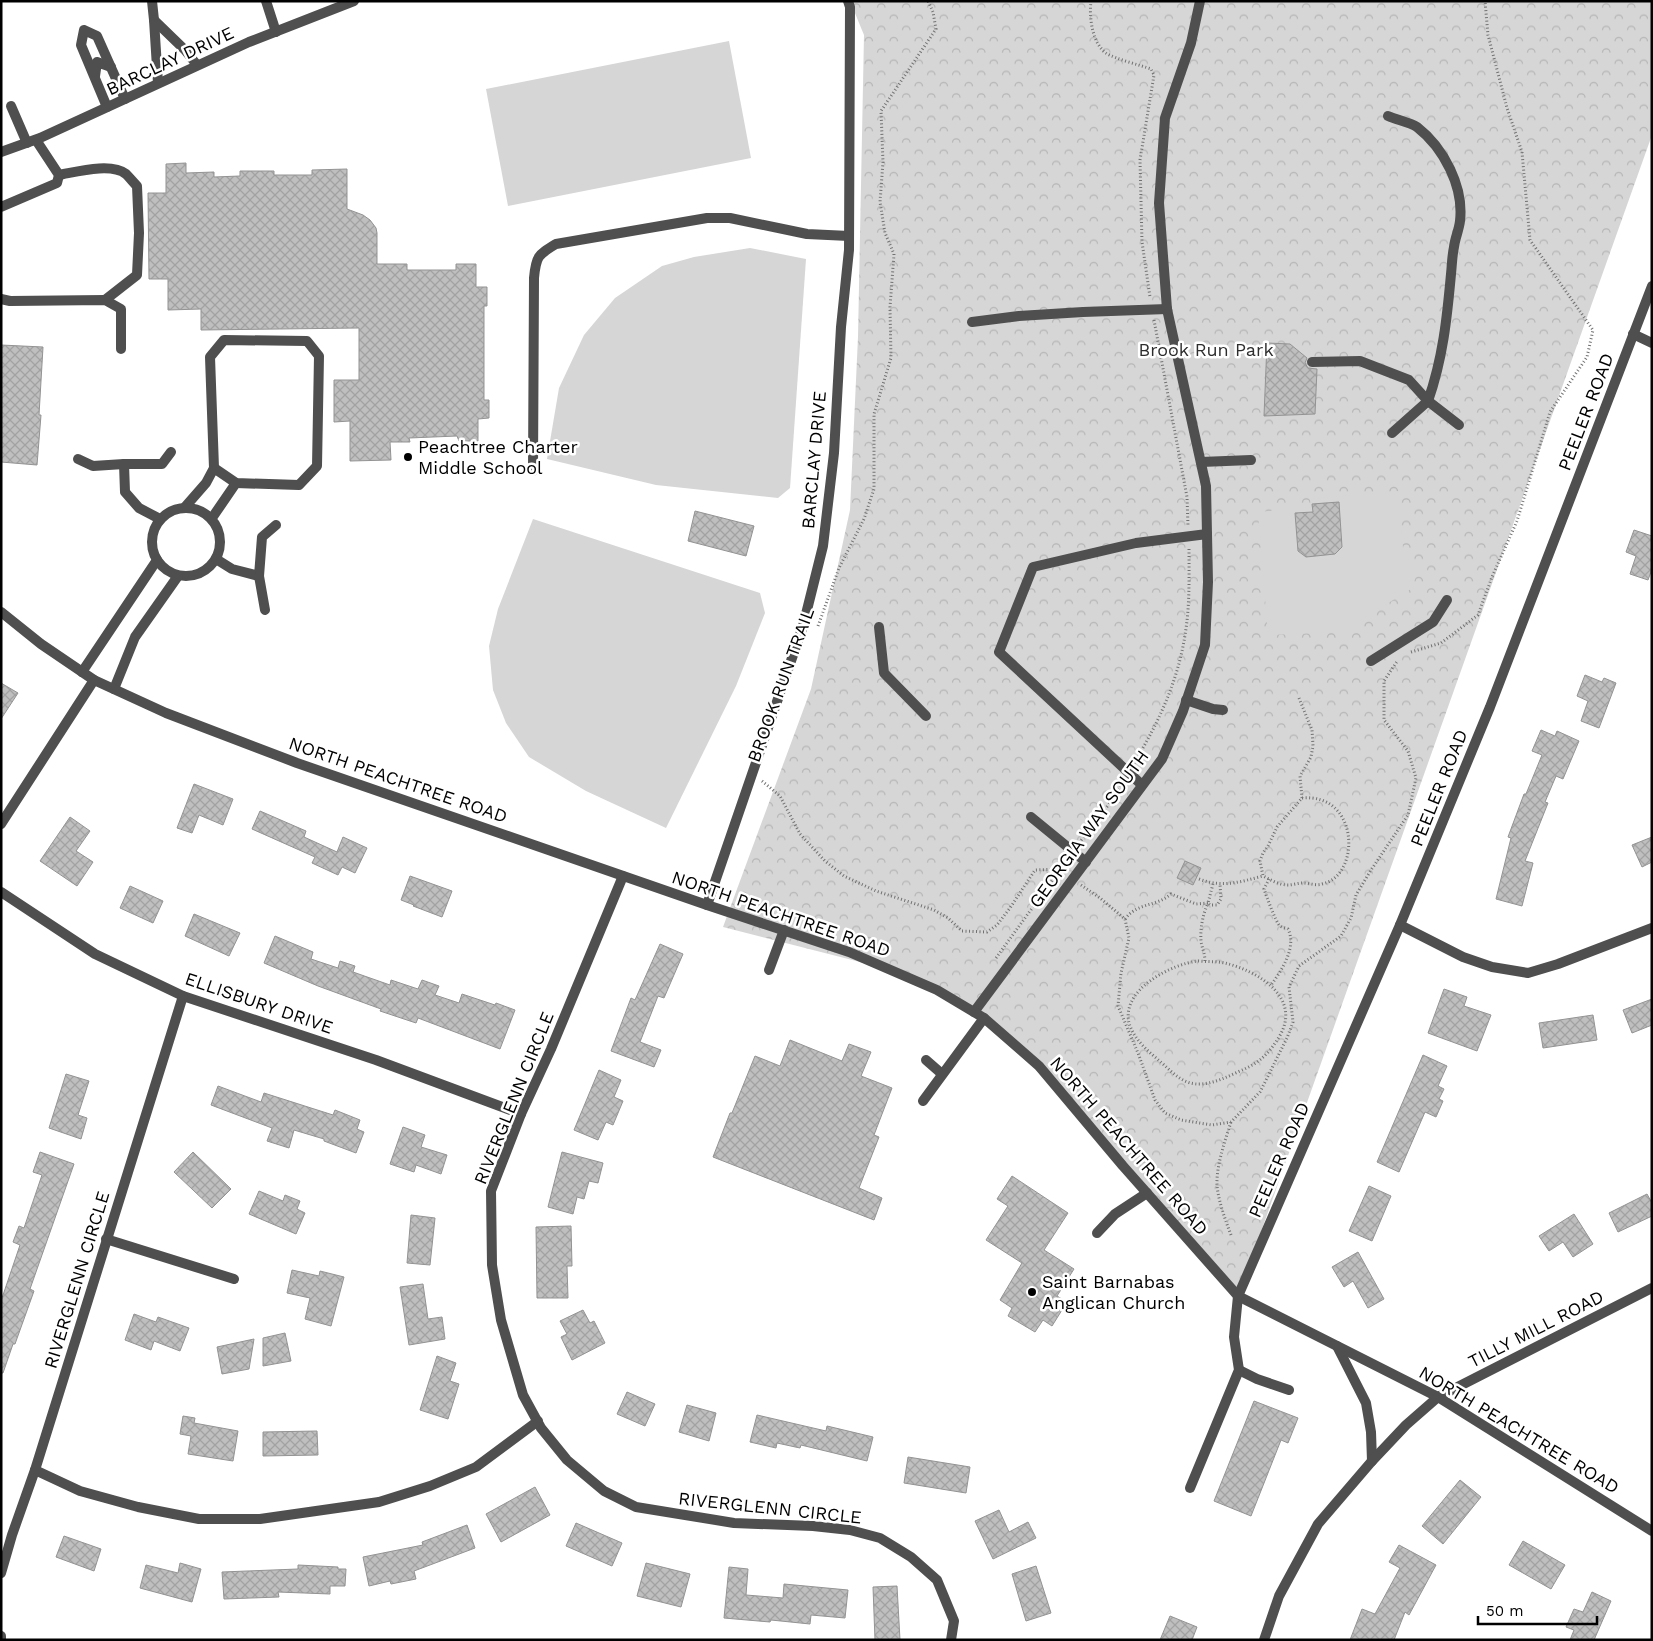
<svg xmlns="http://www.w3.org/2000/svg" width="1653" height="1641" viewBox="0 0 1653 1641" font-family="'Work Sans',sans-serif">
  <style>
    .park { fill: url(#park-crowns) }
    .garden { fill: #d6d6d6 }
    .building { fill: url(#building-cross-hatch); stroke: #939393 }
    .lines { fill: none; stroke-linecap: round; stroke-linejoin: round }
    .path { stroke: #717171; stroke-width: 3; stroke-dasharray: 1 2.5; stroke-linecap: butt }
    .service { stroke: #4f4f4f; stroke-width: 10 }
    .minor { stroke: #4f4f4f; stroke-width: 10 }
    .tertiary { stroke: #4f4f4f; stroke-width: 10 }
    .poi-dot { fill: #000; stroke: #fff; stroke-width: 2 }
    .labels { text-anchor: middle; stroke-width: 5; stroke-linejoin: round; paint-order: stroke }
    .street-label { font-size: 18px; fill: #000; stroke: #fff }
    .park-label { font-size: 18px; fill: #2d2d2d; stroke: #fff }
    .poi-label { font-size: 18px; fill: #000; stroke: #fff; text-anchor: start }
  </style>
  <defs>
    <pattern id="park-crowns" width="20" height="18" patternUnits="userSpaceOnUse" patternTransform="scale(1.25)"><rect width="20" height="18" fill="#d6d6d6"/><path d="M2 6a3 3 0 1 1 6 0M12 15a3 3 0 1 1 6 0" fill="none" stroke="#b6b6b6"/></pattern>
    <pattern id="building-cross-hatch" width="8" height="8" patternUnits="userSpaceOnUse" patternTransform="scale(1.25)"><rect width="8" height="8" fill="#bfbfbf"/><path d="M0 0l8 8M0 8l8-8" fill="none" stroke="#a2a2a2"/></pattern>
  </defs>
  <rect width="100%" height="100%" fill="#fff"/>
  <polygon class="park" points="850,1 1652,1 1652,135 1238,1296 1042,1076 974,1012 915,976 723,927 811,689 850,510 858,337 864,35"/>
  <g class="garden">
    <polygon points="729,41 751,158 508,206 486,89"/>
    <polygon points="750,248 806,259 790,488 778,498 656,485 547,459 559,388 584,335 615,298 662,266 694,257"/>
    <polygon points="1399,491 1403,548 1417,574 1411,589 1341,632 1268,635 1258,512 1311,507 1310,499"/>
    <polygon points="533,519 760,593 765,613 736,686 666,828 586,791 529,757 506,723 493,690 489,646 498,609"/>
  </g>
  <g class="building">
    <polygon points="186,163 186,173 214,172 214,177 240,176 240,171 274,171 274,175 312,175 312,170 347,169 347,209 363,215 370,220 376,228 377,233 377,264 407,264 407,270 456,270 456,264 476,264 476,287 487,287 487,306 484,306 484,400 489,400 489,418 478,419 478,441 459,441 457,436 409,438 410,442 390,442 391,460 350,461 350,421 334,422 334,380 359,380 359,328 201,330 201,309 168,310 168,279 149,279 148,193 166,193 166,164"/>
    <polygon points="1267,343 1290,344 1307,358 1305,363 1308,368 1317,369 1315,414 1264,416"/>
    <polygon points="1,345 43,347 39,415 41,415 37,465 1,462"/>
    <polygon points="1339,502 1342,547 1335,554 1306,557 1298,551 1295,513 1313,512 1312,504"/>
    <polygon points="695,511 754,526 746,556 688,541"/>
    <polygon points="1634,530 1652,536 1652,569 1648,580 1630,574 1636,556 1626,552"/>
    <polygon points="1585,675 1602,682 1604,678 1616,683 1599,728 1581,721 1588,701 1577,696"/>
    <polygon points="1,683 18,693 1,719"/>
    <polygon points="1541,730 1555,736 1557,731 1579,741 1563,779 1556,776 1545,802 1548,803 1525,861 1533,863 1522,906 1496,899 1511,838 1508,837 1524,794 1526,794 1542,755 1532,751"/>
    <polygon points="194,784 233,799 223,825 199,815 192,833 177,828"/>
    <polygon points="260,811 306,831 304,837 337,852 343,837 367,848 355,873 342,867 338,875 312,863 315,857 252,829"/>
    <polygon points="70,817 90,831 76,851 93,862 77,886 40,861"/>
    <polygon points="1652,837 1652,862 1642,867 1632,845"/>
    <polygon points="1185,861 1201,868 1193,885 1177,878"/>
    <polygon points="410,876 452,891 442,917 413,906 414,905 401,900"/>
    <polygon points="130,886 163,901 153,923 120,908"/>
    <polygon points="194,914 240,933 229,956 185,936"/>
    <polygon points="275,936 313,952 311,959 338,968 340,961 355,966 353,972 390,985 391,980 418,989 422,980 439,986 435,995 459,1003 462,994 495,1005 496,1003 515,1010 500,1049 418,1018 416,1023 380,1011 381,1009 318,986 264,963"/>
    <polygon points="660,944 683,954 664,998 658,996 640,1042 661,1050 654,1067 611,1051 631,998 635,1000"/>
    <polygon points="1444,989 1467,997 1464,1006 1491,1015 1477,1051 1428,1033"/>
    <polygon points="1652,999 1652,1025 1632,1033 1623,1010"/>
    <polygon points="1593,1015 1597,1040 1543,1048 1539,1023"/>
    <polygon points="790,1040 842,1061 849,1044 871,1052 861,1076 892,1088 874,1135 879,1137 859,1188 882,1198 874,1220 713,1157 730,1113 732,1113 755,1056 780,1066"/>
    <polygon points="1423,1055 1447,1066 1438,1086 1444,1089 1439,1099 1443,1101 1436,1117 1425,1112 1399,1172 1377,1162"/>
    <polygon points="599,1070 621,1080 614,1097 623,1101 613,1125 606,1122 598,1140 574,1130"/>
    <polygon points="66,1074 89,1081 78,1115 87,1118 81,1139 49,1128"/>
    <polygon points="218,1086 261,1102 264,1093 333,1115 335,1110 360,1120 357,1129 364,1132 356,1153 324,1141 324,1139 294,1130 289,1148 267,1141 272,1128 211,1105"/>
    <polygon points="403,1127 425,1135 421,1147 447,1155 441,1174 416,1165 414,1172 390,1164"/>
    <polygon points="40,1152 74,1164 30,1289 34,1291 15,1344 13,1344 3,1373 1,1373 1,1301 20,1245 13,1242 19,1226 24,1228 42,1175 33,1172"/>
    <polygon points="193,1152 231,1189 212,1208 174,1172"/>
    <polygon points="562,1152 603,1163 598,1183 589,1181 584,1199 577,1197 573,1214 548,1207"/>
    <polygon points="1012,1176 1068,1213 1044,1250 1074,1269 1057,1296 1067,1302 1052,1326 1043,1320 1035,1332 1008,1316 1012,1308 1000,1300 1022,1263 986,1240 1008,1206 997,1199"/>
    <polygon points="1369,1186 1391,1196 1372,1241 1349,1231"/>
    <polygon points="259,1191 283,1201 285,1195 300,1201 297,1209 305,1213 296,1234 249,1214"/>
    <polygon points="1647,1194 1652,1203 1652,1216 1618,1232 1609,1213"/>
    <polygon points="1574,1214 1593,1244 1573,1257 1563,1242 1549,1251 1539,1236"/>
    <polygon points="411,1215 435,1218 430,1265 407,1263"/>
    <polygon points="571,1226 572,1266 567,1266 568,1298 537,1298 536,1227"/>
    <polygon points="1358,1252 1384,1299 1368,1308 1353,1281 1344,1287 1332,1267"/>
    <polygon points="292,1270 319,1276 320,1271 344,1277 331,1326 305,1319 310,1298 287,1293"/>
    <polygon points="423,1284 428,1319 442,1317 445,1339 409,1345 400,1287"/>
    <polygon points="583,1310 590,1323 594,1321 605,1343 572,1360 561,1337 567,1334 560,1321"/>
    <polygon points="134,1314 156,1322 158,1317 189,1328 180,1351 154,1341 151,1350 125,1340"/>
    <polygon points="285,1333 291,1361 263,1366 263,1338"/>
    <polygon points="254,1339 249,1369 222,1374 217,1347"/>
    <polygon points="437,1356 456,1363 450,1381 459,1384 448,1419 420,1410"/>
    <polygon points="627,1392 655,1404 645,1426 617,1414"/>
    <polygon points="1254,1401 1298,1418 1288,1443 1281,1440 1251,1516 1214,1501"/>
    <polygon points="687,1405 716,1413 709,1441 679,1432"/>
    <polygon points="757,1415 826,1431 827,1426 873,1437 867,1461 801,1445 800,1448 777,1443 776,1448 750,1442"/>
    <polygon points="183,1416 195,1418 194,1423 238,1431 233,1461 188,1454 191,1436 180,1434"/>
    <polygon points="317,1431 318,1455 263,1456 263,1432"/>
    <polygon points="908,1457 970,1467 966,1493 904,1483"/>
    <polygon points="1460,1480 1481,1497 1443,1544 1422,1526"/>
    <polygon points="535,1487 550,1515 501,1542 486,1514"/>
    <polygon points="999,1510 1009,1532 1028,1522 1036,1538 993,1559 975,1521"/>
    <polygon points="576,1523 622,1543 612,1566 566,1546"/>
    <polygon points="467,1525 475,1548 414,1571 416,1579 391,1584 390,1581 369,1586 363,1557 423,1545 422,1542"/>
    <polygon points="64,1536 101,1549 94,1571 56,1557"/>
    <polygon points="1523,1541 1565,1565 1551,1589 1509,1565"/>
    <polygon points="1399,1545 1436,1565 1409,1615 1405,1612 1394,1640 1350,1640 1362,1609 1375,1614 1400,1568 1389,1562"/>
    <polygon points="180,1563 201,1569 192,1602 140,1588 146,1565 178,1573"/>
    <polygon points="646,1563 690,1574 681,1607 637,1596"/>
    <polygon points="298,1565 338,1567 338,1569 346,1569 345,1586 330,1586 330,1594 278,1592 279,1597 224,1599 222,1572 298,1569"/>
    <polygon points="1036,1566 1051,1613 1026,1621 1012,1574"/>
    <polygon points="729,1567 748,1569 746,1595 783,1598 784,1584 848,1590 845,1618 811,1615 810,1624 771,1620 770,1622 724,1618"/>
    <polygon points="897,1586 900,1640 875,1640 873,1587"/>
    <polygon points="1592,1592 1611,1601 1594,1640 1570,1640 1574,1630 1566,1627 1574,1609 1583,1612"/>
    <polygon points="1170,1616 1197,1627 1192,1640 1160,1640"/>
  </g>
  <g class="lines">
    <g class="path">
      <path d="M1091,1c-2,16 1,42 15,52 9,6 34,12 45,16l3,6 -14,85 2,82 8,55"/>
      <polyline points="1154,320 1187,497 1188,526"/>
      <polyline points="818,626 839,568 864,519 874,489 874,414 891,358 890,307 894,254 885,233 880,202 883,162 881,111 936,29 933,12 928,1"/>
      <polyline points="1411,652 1441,643 1478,615 1492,577 1517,521 1550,412 1587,357 1593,330 1530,240 1522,152 1507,108 1488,35 1485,1"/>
      <polyline points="1299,698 1312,730 1313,746 1311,757 1300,776 1302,798"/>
      <path d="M1134,763c24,-39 44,-82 51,-128 5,-29 4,-58 4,-88"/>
      <polyline points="762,781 780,796 800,834 825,861 844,876 876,891 934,910 948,918 962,931 987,932 997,925 1010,908 1035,870 1061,869 1065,872"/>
      <path d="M1302,798c58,-5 59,78 20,86 -6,2 -13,-1 -19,-1 -5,0 -10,2 -15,2 -9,0 -17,-5 -25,-9l-3,-15 3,-8 5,-7 9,-19z"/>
      <polyline points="1079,843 1116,795 1122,783"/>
      <path d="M1199,879c23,9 41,3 64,-3"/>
      <path d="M1269,879l-5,10c2,6 12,34 16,37 3,2 6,2 8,3 9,18 -6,41 -17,56"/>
      <polyline points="1213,884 1208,903 1210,905 1217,905 1221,899 1220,884"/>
      <polyline points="1081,885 1100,898 1125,919 1129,938 1121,973 1118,1006 1138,1053 1155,1100 1165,1113 1181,1120 1212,1125 1231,1122 1260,1092 1287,1038 1293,1022 1289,987 1299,966 1341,936 1351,918 1356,895 1371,870 1408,815 1416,778 1408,751 1384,720 1384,681 1398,660"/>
      <path d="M1125,919c13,-17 31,-12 46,-25l25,10 12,-1c-5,11 -8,25 -7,38 1,7 4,13 4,20"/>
      <polyline points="996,958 1067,860"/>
      <path d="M1198,961c9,1 18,0 27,2 33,8 78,35 54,74 -11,18 -20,26 -39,34 -13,6 -25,12 -39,13 -17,1 -27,-10 -39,-21 -13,-11 -28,-23 -33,-40 -8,-34 43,-59 69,-62z"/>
      <path d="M1231,1235c-6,-16 -12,-32 -14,-49 -1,-20 8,-45 14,-64"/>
    </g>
    <g class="service">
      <polyline points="95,76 97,62 111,67"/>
      <polyline points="11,106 27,143"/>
      <polyline points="107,107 81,45 84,30 97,36 125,99"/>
      <path d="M1388,116c9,4 21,6 29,11 27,21 47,60 43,94 -1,9 -5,17 -6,26 -2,9 -2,18 -3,27 -4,44 -8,84 -23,127"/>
      <path d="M59,175c17,-3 52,-13 67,-1 4,4 8,9 11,12l2,47 -2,42 -32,25"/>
      <polyline points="1,207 57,183 59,175 36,140"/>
      <polyline points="1,299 10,301 105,300 121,309 121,349"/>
      <polyline points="972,322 1019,316 1083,312 1167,309"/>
      <polyline points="1312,362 1360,361 1409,380 1428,401"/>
      <polyline points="1392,433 1428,401 1459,425"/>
      <polyline points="78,459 93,466 124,464"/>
      <polyline points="1201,462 1251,460"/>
      <path d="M533,471l1,-193c2,-22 4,-23 22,-34l151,-26h23l77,16 42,2"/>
      <polyline points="185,507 206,483 214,468 210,357 224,340 307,341 319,356 317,466 299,485 236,483 214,468"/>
      <circle cx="186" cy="542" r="34"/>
      <polyline points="212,518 236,483"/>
      <polyline points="160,519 139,508 125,492 124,464 162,464 171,452"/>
      <polyline points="216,559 232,569 259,576 262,537 276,525"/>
      <polyline points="259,576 265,610"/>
      <polyline points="879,627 884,673 926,716"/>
      <polyline points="1371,661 1433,622 1447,600"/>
      <polyline points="82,672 157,560"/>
      <polyline points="114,689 135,637 178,576"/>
      <polyline points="1186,700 1213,709 1223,710"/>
      <polyline points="1142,785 999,652 1033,567 1136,543 1207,534"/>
      <polyline points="1031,817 1086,862"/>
      <polyline points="769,970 784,930"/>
      <polyline points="926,1060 942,1074"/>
      <polyline points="923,1101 984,1018"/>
      <polyline points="1097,1233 1115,1214 1147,1193"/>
      <polyline points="1239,1370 1257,1379 1289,1390"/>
      <polyline points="1190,1488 1239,1370 1234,1337 1238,1296"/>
    </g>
    <g class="minor">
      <polyline points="152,1 154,20 158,83"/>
      <polyline points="266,1 276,32"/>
      <polyline points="154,20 185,50 197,65"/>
      <polyline points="1,152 40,138 249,42 354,1"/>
      <polyline points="1633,334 1652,343"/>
      <polyline points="1,824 94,680"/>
      <polyline points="623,876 551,1049 521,1114 491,1191 492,1265 501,1320 523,1395 541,1428 567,1460 604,1491 636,1507 734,1523 813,1526 850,1530 880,1538 911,1557 937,1580 954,1621 951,1640"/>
      <polyline points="1,892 95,954 183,996 376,1060 521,1114"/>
      <polyline points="707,905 803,626 823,546 834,453 841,327 849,250 850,7 848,1"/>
      <polyline points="1400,925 1463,957 1492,967 1528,973 1558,964 1652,928"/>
      <polyline points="974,1012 1162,759 1183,711 1205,645 1208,582 1206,486 1167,309 1159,203 1165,118 1191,43 1200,1"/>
      <polyline points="106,1239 234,1279"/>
      <polyline points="1438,1397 1652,1531"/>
      <polyline points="35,1470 80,1491 138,1507 199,1519 260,1519 379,1502 430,1486 476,1467 538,1421"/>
      <polyline points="1,1573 12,1535 35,1470 183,996"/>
      <polyline points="1,1636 1,1640"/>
    </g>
    <g class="tertiary">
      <polyline points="1,612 41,644 94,680 166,713 297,763 707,905 849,952 937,990 984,1018 1039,1066 1123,1166 1238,1296 1438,1397"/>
      <polyline points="1238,1296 1400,925 1490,707 1652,286"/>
      <polyline points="1337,1346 1366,1403 1371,1432 1372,1461"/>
      <polyline points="1264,1640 1279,1596 1318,1524 1372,1461 1406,1425 1438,1397 1652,1288"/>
    </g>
  </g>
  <g class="poi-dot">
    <circle cx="408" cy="457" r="5"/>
    <circle cx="1032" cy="1292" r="5"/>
  </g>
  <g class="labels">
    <g class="street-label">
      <text transform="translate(170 61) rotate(-25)" y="6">BARCLAY DRIVE</text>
      <text transform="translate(1586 412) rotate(-69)" y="6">PEELER ROAD</text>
      <text transform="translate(814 460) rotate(-85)" y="6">BARCLAY DRIVE</text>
      <text transform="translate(781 685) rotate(-70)" y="6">BROOK RUN TRAIL</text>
      <text transform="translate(398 780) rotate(19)" y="6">NORTH PEACHTREE ROAD</text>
      <text transform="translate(1439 788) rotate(-68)" y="6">PEELER ROAD</text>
      <text transform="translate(1089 829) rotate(-54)" y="6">GEORGIA WAY SOUTH</text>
      <text transform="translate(781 914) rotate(19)" y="6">NORTH PEACHTREE ROAD</text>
      <text transform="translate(259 1003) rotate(19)" y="6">ELLISBURY DRIVE</text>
      <text transform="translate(514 1098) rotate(-68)" y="6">RIVERGLENN CIRCLE</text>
      <text transform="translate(1129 1146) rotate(49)" y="6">NORTH PEACHTREE ROAD</text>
      <text transform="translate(1279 1160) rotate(-66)" y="6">PEELER ROAD</text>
      <text transform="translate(77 1280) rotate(-73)" y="6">RIVERGLENN CIRCLE</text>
      <text transform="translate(1536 1329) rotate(-27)" y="6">TILLY MILL ROAD</text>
      <text transform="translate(1519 1430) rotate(31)" y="6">NORTH PEACHTREE ROAD</text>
      <text transform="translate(770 1508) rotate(6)" y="6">RIVERGLENN CIRCLE</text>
    </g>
    <g class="park-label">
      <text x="1206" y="356">Brook Run Park</text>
    </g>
    <g class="poi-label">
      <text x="418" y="453">Peachtree Charter<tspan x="418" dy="21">Middle School</tspan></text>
      <text x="1042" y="1288">Saint Barnabas<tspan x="1042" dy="21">Anglican Church</tspan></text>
    </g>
  </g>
  <rect width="1653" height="1641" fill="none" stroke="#000000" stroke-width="5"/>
  <path d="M1478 1616v8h119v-8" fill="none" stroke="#000000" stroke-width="2.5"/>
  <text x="1486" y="1616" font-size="15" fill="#000000" stroke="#ffffff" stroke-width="4" paint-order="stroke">50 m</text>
</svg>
